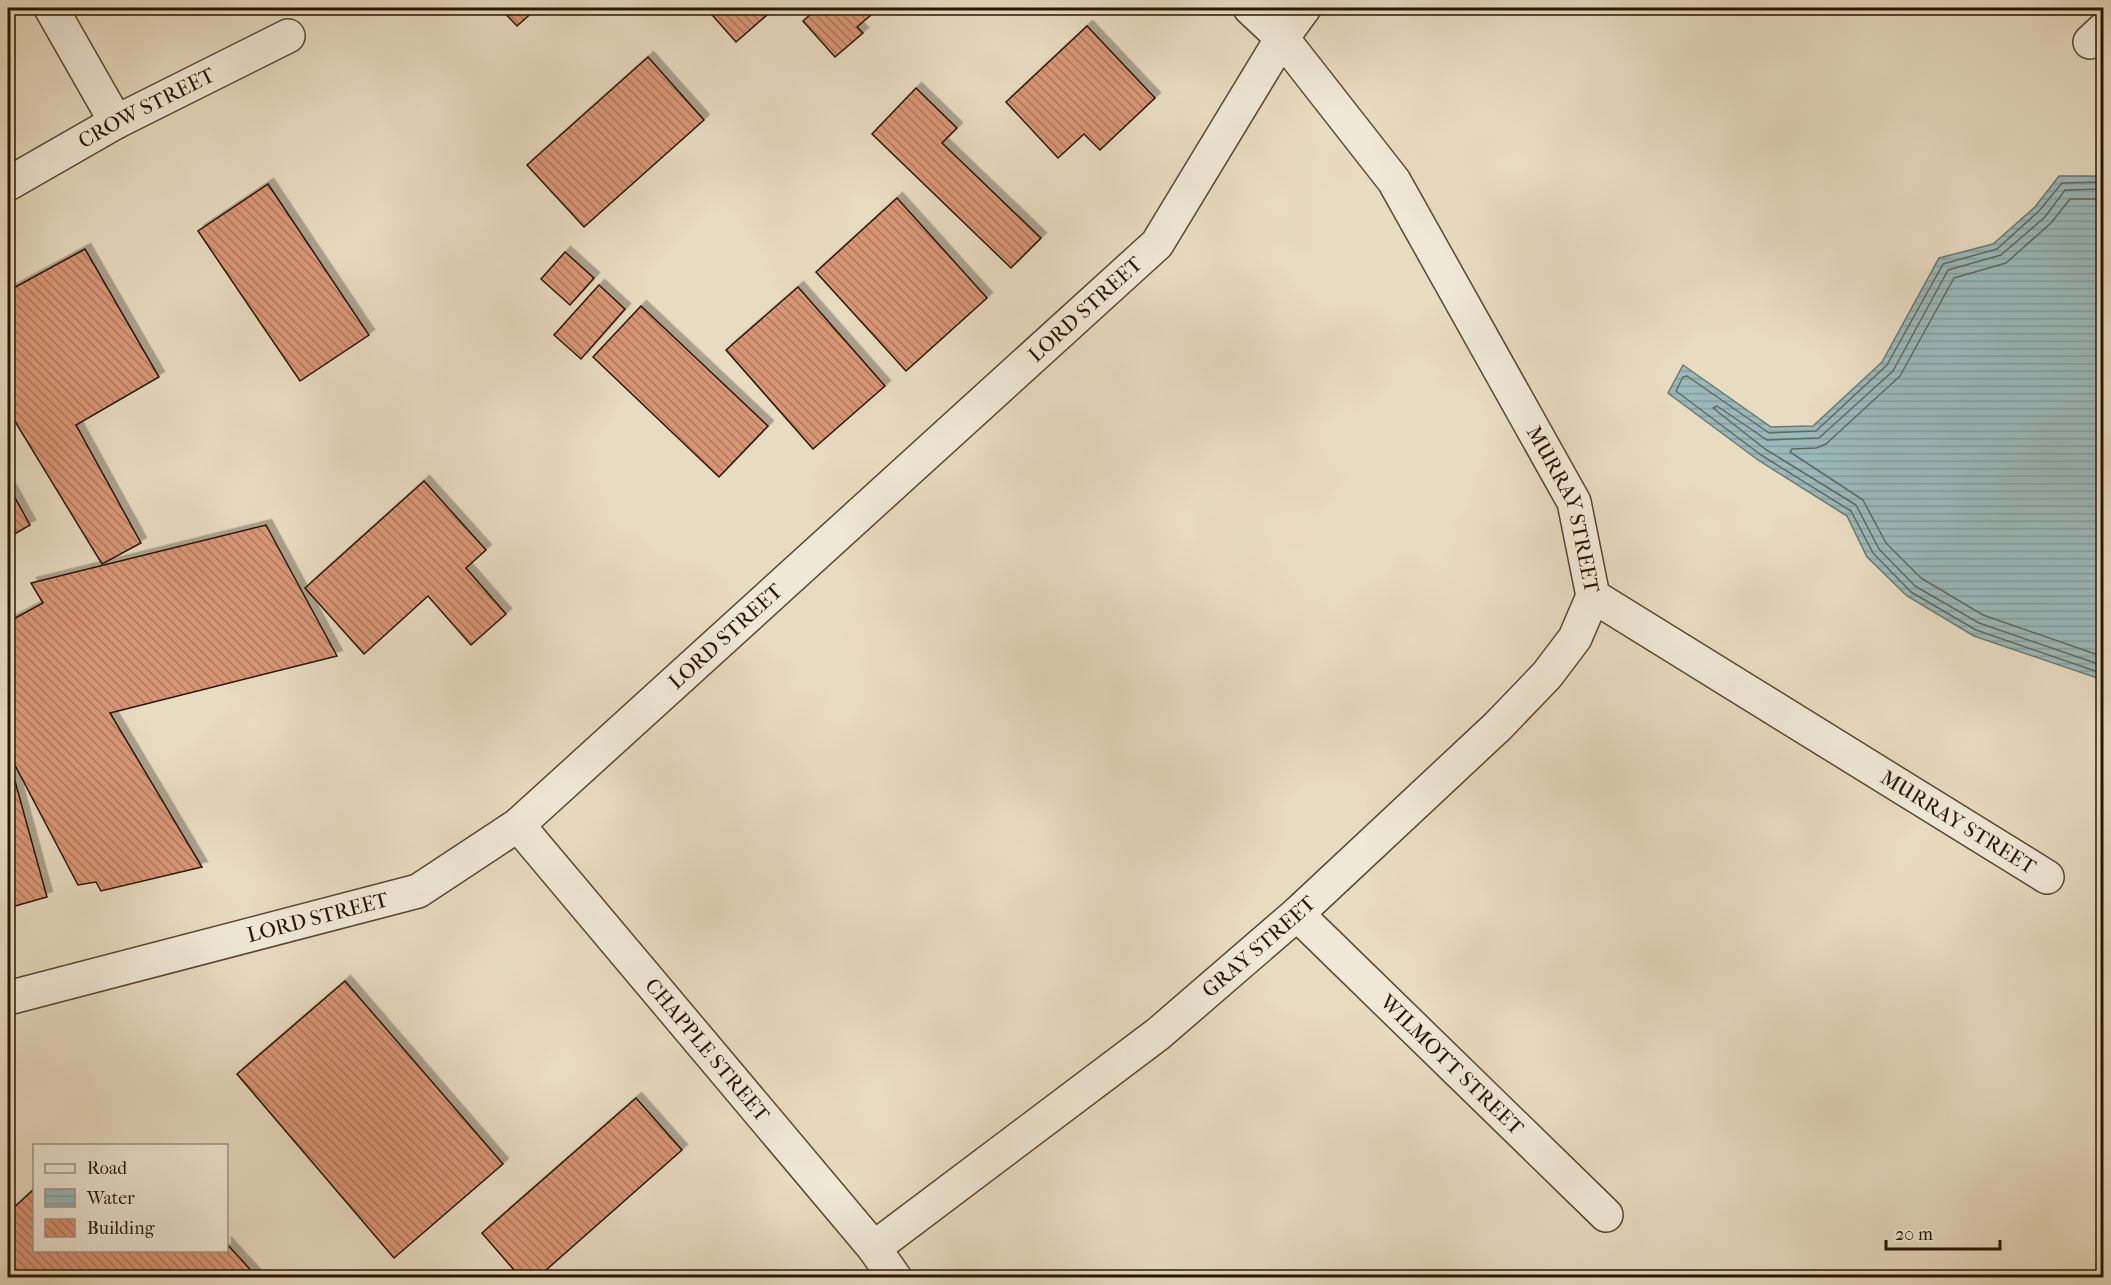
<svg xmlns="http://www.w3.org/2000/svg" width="2111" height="1285" viewBox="0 0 2111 1285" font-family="'IM FELL French Canon',serif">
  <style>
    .water { fill: url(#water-rules); stroke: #6d7870; stroke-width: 1.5 }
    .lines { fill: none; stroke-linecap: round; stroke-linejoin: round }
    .shore { stroke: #62685e; stroke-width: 1.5 }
    .building { fill: url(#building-back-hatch); stroke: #291600; stroke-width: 1.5; filter: url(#shadow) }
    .minor-casing { stroke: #584730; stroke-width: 36 }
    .minor { stroke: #efe8d6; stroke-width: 33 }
    .labels { text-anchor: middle; stroke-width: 4.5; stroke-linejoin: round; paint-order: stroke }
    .street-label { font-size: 21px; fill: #291600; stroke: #efe8d6 }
  </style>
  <defs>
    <pattern id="water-rules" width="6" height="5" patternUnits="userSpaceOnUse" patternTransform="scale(1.5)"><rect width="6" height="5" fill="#9ab9bb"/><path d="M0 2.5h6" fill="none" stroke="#859e9f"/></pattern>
    <pattern id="building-back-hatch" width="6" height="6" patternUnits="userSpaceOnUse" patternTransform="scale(1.5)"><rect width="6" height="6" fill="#d99677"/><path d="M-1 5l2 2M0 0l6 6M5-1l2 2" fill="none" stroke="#b0795f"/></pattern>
    <filter id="shadow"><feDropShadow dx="5.5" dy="-5.5" stdDeviation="0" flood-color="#0004"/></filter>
  </defs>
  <rect width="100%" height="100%" fill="#e7dbc0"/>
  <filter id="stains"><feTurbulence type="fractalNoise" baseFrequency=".00333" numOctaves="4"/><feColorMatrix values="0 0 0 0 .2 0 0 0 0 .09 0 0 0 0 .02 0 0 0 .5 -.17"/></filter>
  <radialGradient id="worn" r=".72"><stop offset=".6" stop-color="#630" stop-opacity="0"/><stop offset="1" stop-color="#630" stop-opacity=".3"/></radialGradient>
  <polygon class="water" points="2059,176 2103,176 2103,680 1974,636 1907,596 1867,557 1847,516 1758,460 1668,393 1683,365 1771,427 1813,426 1882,362 1939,258 1993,244 2035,207"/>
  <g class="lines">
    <g class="shore">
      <polyline points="2104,182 2062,183 2039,211 1997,249 1943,264 1887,365 1816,431 1769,433 1687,376 1683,377 1676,391 1761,455 1851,511 1873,553 1911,592 1976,630 2104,674"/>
      <polyline points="2104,189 2065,190 2045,217 2001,255 1948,270 1893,371 1819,438 1767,440 1717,406 1713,408 1765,449 1856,505 1879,549 1915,586 1979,623 2104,666"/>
      <polyline points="2104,199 2070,199 2051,223 2006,263 1954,278 1900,376 1826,444 1816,448 1792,449 1790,452 1863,500 1886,543 1921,578 1983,615 2104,657"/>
    </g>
  </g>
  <g class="building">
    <polygon points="500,8 537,8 517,26"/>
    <polygon points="706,8 775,8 736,42"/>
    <polygon points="818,8 879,8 857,27 863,33 835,57 803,21"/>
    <polygon points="1087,26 1155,98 1100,150 1084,134 1058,158 1006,102"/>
    <polygon points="648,57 704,120 584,227 527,165"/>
    <polygon points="916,88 957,128 942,143 1041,238 1011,268 872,134"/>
    <polygon points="268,184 369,335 300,381 198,231"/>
    <polygon points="897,198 987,298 906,371 816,272"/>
    <polygon points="85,249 159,377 76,425 141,543 102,564 8,410 8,291"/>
    <polygon points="565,252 594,278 570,305 541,279"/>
    <polygon points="599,285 625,309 581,359 554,335"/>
    <polygon points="798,287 885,386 813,449 726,350"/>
    <polygon points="641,306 768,426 719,477 593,357"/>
    <polygon points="424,481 486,550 466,568 506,614 471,645 428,596 364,654 305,588"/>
    <polygon points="8,485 30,525 8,538"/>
    <polygon points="266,525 337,656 110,713 202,867 101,891 96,882 78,885 8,752 8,622 43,603 31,583"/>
    <polygon points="8,769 15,781 47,897 8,908"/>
    <polygon points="345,981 503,1164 394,1258 237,1074"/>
    <polygon points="636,1098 682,1150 537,1278 521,1278 482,1233"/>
    <polygon points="34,1189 34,1250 226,1250 226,1243 258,1278 8,1278 8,1213"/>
  </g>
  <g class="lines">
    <g class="minor-casing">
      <g id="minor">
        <polyline points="51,8 116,122"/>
        <path id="s1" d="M1250,8l32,30 112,143 180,321 19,94 454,281"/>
        <polyline points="2090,42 2104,29"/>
        <path id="s2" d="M8,184l108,-62 172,-86"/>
        <path id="s3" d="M518,825l356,423 21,30"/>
        <path id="s4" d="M1297,914l309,301"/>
        <path id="s5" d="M8,998l410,-107 100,-66 639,-581 125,-206 22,-30"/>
        <path id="s6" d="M874,1248l284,-214 139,-120 201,-188 49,-51 28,-37 18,-42"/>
      </g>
    </g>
    <use href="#minor" class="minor"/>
  </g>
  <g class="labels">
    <g class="street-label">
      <text dy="7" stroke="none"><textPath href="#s2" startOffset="158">CROW STREET</textPath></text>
      <text dy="7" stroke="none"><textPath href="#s5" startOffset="1310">LORD STREET</textPath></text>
      <text dy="7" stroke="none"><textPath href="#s1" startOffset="597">MURRAY STREET</textPath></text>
      <text dy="7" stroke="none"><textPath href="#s5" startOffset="824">LORD STREET</textPath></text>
      <text dy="7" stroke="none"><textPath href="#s1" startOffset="1119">MURRAY STREET</textPath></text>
      <text dy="7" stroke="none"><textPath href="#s5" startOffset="320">LORD STREET</textPath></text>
      <text dy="7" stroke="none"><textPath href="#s6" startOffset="489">GRAY STREET</textPath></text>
      <text dy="7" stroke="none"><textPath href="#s3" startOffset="294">CHAPPLE STREET</textPath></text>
      <text dy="7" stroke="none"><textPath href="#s4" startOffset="216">WILMOTT STREET</textPath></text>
    </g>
  </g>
  <rect width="2111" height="1285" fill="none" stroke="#e7dbc0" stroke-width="30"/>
  <rect x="9" y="9" width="2093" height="1267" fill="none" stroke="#291600" stroke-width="3"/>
  <rect x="15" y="15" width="2081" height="1255" fill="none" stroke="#291600" stroke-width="1.5"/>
  <rect x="33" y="1144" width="195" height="108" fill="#efe8d6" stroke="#a09480" stroke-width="1.5"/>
  <rect x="45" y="1164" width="30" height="9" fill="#efe8d6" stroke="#a09480" stroke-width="1.5"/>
  <text x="87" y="1174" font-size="18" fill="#291600">Road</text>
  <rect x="45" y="1189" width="30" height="18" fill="url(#water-rules)" stroke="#a09480" stroke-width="1.5"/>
  <text x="87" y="1204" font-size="18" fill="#291600">Water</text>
  <rect x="45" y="1219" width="30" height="18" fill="url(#building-back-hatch)" stroke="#a09480" stroke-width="1.5"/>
  <text x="87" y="1234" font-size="18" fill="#291600">Building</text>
  <path d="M1886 1240v9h114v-9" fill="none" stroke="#291600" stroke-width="3"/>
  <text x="1895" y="1240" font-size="18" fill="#291600" stroke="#efe8d6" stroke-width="4.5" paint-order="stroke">20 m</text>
  <rect width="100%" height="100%" filter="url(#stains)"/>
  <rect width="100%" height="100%" fill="url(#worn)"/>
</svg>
